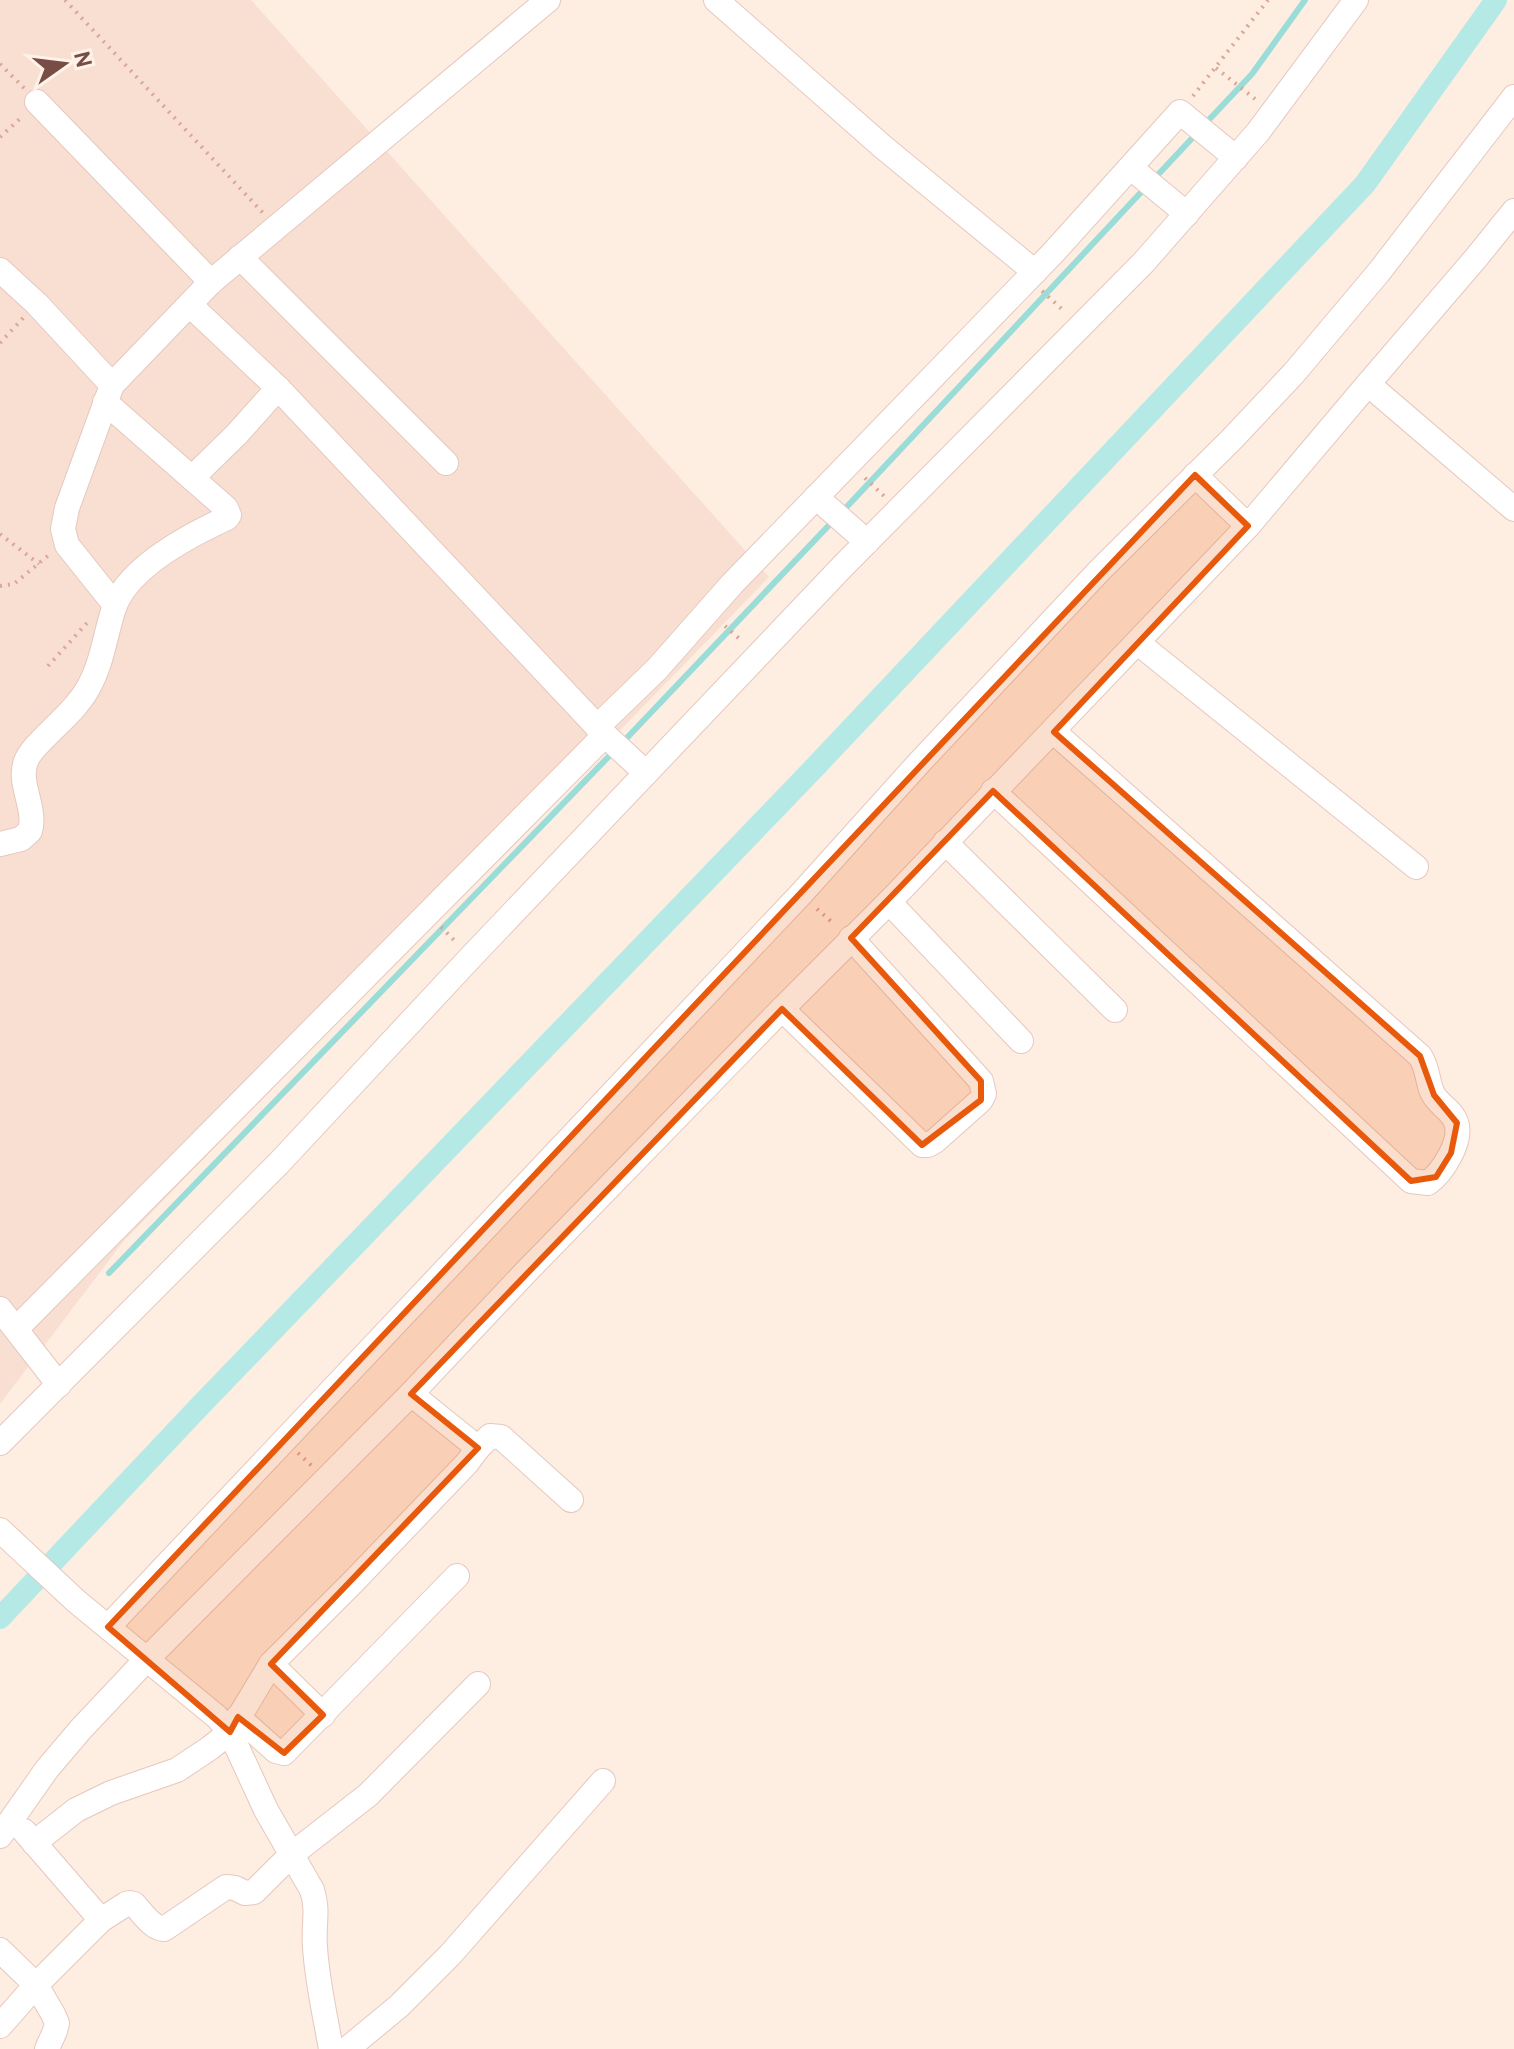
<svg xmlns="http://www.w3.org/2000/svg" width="1514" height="2049" viewBox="0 0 1514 2049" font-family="Overpass,sans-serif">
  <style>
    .residential { fill: #f9dfd2 }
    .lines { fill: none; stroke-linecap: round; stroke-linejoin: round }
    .stream { stroke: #99dcd8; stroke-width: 6 }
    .canal { stroke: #b4e9e6; stroke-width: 22 }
    .minor-casing { stroke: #e5c8be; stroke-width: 26 }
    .path { stroke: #dba599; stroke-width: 4; stroke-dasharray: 2 6; stroke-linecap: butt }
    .minor { stroke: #fff; stroke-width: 24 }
    .marked { fill: #e8590c; fill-opacity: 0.2; stroke: #e8590c; stroke-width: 6; stroke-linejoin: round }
  </style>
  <rect width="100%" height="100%" fill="#feede1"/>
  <polygon class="residential" points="0,0 251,0 769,577 123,1242 0,1404"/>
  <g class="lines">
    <g class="stream">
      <polyline points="1204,125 1252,74 1305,0"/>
      <polyline points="1153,180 1197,133"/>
      <polyline points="841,513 1145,188"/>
      <polyline points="623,742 833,521"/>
      <polyline points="109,1273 615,750"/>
    </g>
    <polyline class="canal" points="0,1618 198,1408 817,765 1365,184 1496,0"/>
    <g class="minor-casing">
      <g id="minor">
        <polyline points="716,0 883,147 1035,272"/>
        <polyline points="37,102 211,282"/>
        <polyline points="1131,168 1187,214"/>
        <polyline points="240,257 446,463"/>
        <polyline points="0,270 37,304 112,385"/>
        <polyline points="1368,384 1476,258 1514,211"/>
        <polyline points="1195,475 1248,526 1368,384 1514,509"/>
        <polyline points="192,478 237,434 278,388"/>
        <polyline points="816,497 867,542"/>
        <polyline points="115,605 67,545 63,529 67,508 112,385 211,282 548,0"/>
        <polyline points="1138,643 1416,867"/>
        <polyline points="597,727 657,669 732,584 1053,253 1180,112 1236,158"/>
        <polyline points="605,735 646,773"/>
        <path d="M993,791l418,390 17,2c14,-10 35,-42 28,-61 -4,-12 -19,-18 -24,-30 -5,-12 -4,-24 -12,-36l-366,-324"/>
        <polyline points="945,842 1115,1010"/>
        <path d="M0,844l21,-5 9,-8c7,-24 -14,-49 -3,-72 3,-7 10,-14 15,-19 15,-16 34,-31 45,-50 15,-25 18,-55 27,-82 14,-41 76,-73 113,-90l2,-3 -3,-7 -121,-106"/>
        <polyline points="889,902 1021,1041"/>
        <polyline points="782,1009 922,1145 928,1145 935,1141 981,1100 984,1094 981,1081 851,938"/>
        <polyline points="0,1309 59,1385"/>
        <polyline points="16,1329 605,735 278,388 190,305"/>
        <polyline points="0,1443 279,1163 471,957 843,566 1144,262 1258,132 1356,0"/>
        <polyline points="478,1448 490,1436 501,1437 571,1500"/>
        <path d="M0,1530l76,71 141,116 13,15 36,78 46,80c7,21 1,35 3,57 2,34 10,68 16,102"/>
        <polyline points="108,1627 800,895 919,763 1100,570 1232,439 1294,373 1379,272 1514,97"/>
        <polyline points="271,1664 323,1715"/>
        <polyline points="238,1717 276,1751 284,1753 457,1576"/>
        <polyline points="24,1831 101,1920"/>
        <polyline points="0,1836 47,1769 81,1729 146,1660 411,1394 524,1274 782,1009 889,902 1248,526"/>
        <polyline points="34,1843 76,1810 111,1793 177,1770 210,1748 230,1732 271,1664 353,1582 467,1463 478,1448 411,1394"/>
        <polyline points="0,1950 36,1985 53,2014 57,2023 55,2031 47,2049"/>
        <path d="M0,2026l36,-41 65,-65 25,-16 4,-1 4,1c9,10 18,24 30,25l62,-42 9,1 10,5 9,-1 37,-37 77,-60 110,-111"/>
        <polyline points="347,2049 399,2006 450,1955 603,1781"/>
      </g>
    </g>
    <g class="path">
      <polyline points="65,0 263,213"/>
      <polyline points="0,64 24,88"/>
      <polyline points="1216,68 1255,99"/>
      <polyline points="1193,96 1268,0"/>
      <polyline points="0,137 22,117"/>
      <polyline points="1042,291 1065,312"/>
      <polyline points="0,343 24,317"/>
      <polyline points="865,478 885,497"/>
      <polyline points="0,534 39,564"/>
      <polyline points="0,586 14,584 50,554"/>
      <polyline points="725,626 742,641"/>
      <polyline points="48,666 87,623"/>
      <polyline points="817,909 834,924"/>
      <polyline points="441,927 458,944"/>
      <polyline points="298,1453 312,1466"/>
    </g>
    <use href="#minor" class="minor"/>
  </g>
  <path class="marked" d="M1195,475l53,51 -194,206 366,324 14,39 23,28 -6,30 -15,24 -25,4 -418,-390 -142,147 130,143v19l-59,45 -140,-136 -371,385 67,54 -207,216 52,51 -39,38 -46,-36 -8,15 -122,-105z"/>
  <g transform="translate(64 64) rotate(76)" stroke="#fff2e9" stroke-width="6" paint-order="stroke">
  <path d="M0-6L14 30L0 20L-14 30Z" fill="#784d45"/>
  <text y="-12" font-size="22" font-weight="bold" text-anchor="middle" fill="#784d45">N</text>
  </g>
</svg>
